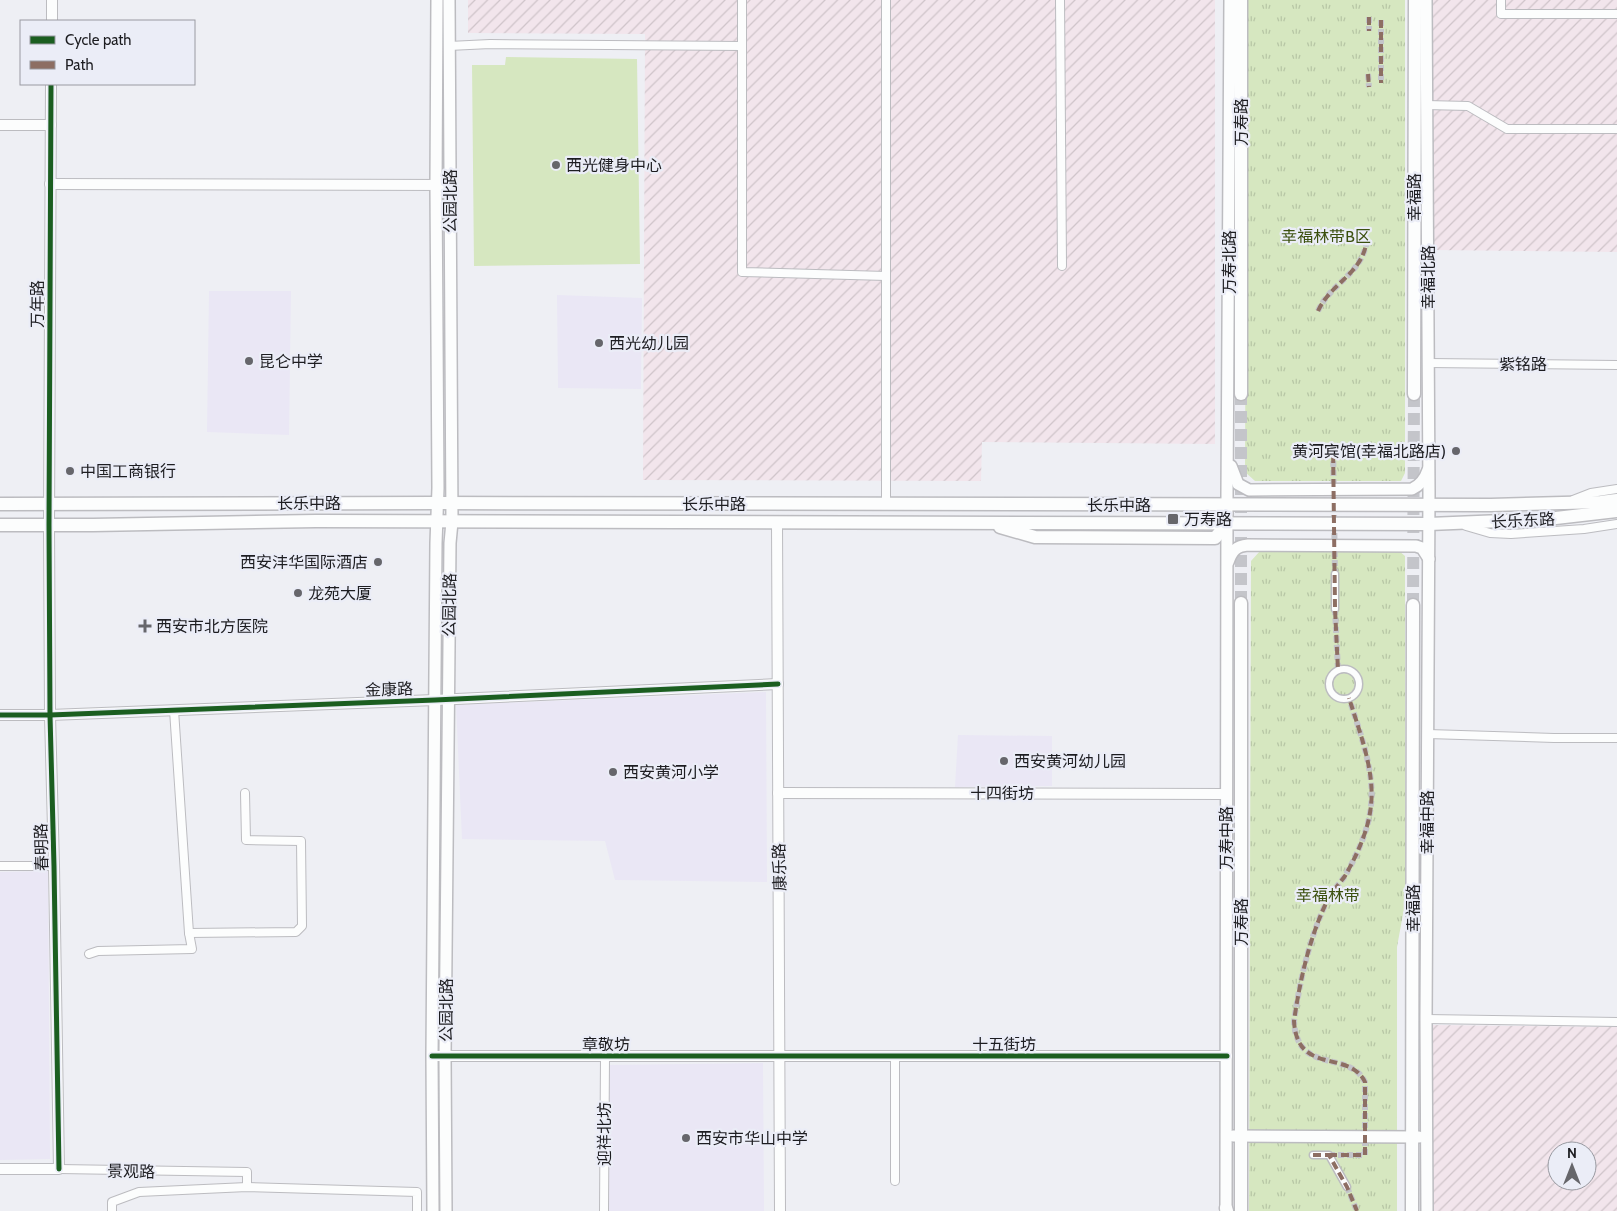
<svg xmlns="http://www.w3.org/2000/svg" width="1617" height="1211" viewBox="0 0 1617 1211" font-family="Cabin,'Noto Sans SC',sans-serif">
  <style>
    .industrial { fill: url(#industrial-furrows); fill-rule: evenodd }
    .education { fill: #eae7f5 }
    .park { fill: url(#park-tufts) }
    .pitch { fill: #d6e7c0 }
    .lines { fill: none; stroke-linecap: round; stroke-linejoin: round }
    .pedestrian-tunnel { stroke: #c4c5ca; stroke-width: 6; stroke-dasharray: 6 3; stroke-linecap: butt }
    .primary-tunnel { stroke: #c4c5ca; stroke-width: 12; stroke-dasharray: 12 6; stroke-linecap: butt }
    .pedestrian-casing { stroke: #bcbcc0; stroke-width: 9 }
    .minor-casing { stroke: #bcbcc0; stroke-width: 10 }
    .tertiary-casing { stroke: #bcbcc0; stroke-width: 12 }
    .secondary-casing { stroke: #bcbcc0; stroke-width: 14 }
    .primary-casing { stroke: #bcbcc0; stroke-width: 15 }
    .pedestrian { stroke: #fcfdfd; stroke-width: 6 }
    .minor { stroke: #fcfdfd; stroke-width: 8 }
    .tertiary { stroke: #fcfdfd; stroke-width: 10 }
    .secondary { stroke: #fcfdfd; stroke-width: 11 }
    .primary { stroke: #fcfdfd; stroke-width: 12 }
    .quiet { stroke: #8d6e63; stroke-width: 4; stroke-dasharray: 8 4; stroke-linecap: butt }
    .cycleway-casing { stroke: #ebedf7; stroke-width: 8 }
    .cycleway { stroke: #1b5e20; stroke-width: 5 }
    .poi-dot { fill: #66666b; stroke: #ebedf7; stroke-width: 2 }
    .labels { text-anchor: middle; stroke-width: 4.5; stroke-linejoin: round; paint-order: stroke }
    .street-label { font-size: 16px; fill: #1d1d21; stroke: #ebedf7 }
    .poi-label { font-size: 16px; fill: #1d1d21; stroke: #ebedf7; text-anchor: start }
    .park-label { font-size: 16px; fill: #3b500e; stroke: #ebedf7 }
  </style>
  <defs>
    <pattern id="industrial-furrows" width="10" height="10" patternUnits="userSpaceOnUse" patternTransform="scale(1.25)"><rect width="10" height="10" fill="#f2e5ec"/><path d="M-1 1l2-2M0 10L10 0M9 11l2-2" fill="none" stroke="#cfc4ca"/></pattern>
    <pattern id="park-tufts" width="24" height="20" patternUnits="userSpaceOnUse" patternTransform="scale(1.25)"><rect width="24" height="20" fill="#d6e7c0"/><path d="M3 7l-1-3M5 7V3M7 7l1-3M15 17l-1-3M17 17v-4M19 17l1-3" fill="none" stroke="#b7c6a5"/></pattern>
  </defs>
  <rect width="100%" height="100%" fill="#eeeff4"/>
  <g class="industrial">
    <polygon points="468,0 1215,0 1215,444 982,442 981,481 643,480 645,34 468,33"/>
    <polygon points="1432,0 1617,0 1617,252 1433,250"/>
    <path d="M1431,1025l186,2v184h-185zM1557,1151h30v30h-30z"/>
  </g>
  <g class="education">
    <polygon points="209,291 291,291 289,435 207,432"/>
    <polygon points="557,295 642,298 641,389 558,388"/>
    <polygon points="766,692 767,882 615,880 605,841 462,839 456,705"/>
    <polygon points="958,735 1052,736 1052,786 955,787"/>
    <polygon points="48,871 50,1159 0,1160 0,872"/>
    <polygon points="763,1063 764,1211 609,1211 609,1065"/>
  </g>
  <g class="park">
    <polygon points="1247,0 1405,0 1405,473 1401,481 1255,481 1245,472"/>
    <polygon points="1260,551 1399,551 1405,556 1405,903 1397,947 1397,1211 1249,1211 1251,561"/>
  </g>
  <polygon class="pitch" points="506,57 637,59 640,264 474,266 472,65 505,65"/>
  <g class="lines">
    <g class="pedestrian-tunnel">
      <polyline points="1369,17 1369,31"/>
      <polyline points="1381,20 1381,83"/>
      <polyline points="1368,74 1369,87"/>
      <path d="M1318,311c13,-29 46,-37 49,-73"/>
      <polyline points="1333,443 1335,574"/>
      <polyline points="1335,609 1338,670"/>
      <path d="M1329,1155h36v-73c-16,-33 -68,-6 -71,-61 6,-41 15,-82 33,-120 5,-9 12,-17 18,-25 12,-21 24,-47 26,-71 4,-34 -12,-75 -22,-107"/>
      <polyline points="1347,1187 1357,1211"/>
    </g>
    <g class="primary-tunnel">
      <polyline points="1241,603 1241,394"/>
      <polyline points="1413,605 1414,394"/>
    </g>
    <g class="pedestrian-casing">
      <g id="pedestrian">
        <polyline points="1335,574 1335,609"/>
        <circle cx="1344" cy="684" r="15"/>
        <polyline points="1313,1155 1329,1155 1347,1187"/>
      </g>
    </g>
    <g class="minor-casing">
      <g id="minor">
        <polyline points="742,0 742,272 886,276"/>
        <polyline points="1060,0 1062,266"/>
        <polyline points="1501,0 1501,14 1617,14"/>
        <polyline points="449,46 490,44 742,46"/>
        <polyline points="1426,105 1468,106 1507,129 1617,129"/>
        <polyline points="1428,363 1617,365"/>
        <polyline points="1573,500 1591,493 1617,489"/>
        <polyline points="886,505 886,0"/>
        <polyline points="1466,526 1490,533 1511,534 1584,529 1617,524"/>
        <polyline points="1428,734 1554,738 1617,738"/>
        <polyline points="0,866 54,866"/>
        <polyline points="189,933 296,932 302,926 301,841 246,840 245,793"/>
        <polyline points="89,954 98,951 192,949 189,933 174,710"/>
        <polyline points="1426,1019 1617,1022"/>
        <polyline points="59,1169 247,1172 247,1187"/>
        <polyline points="895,1181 895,1056"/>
        <polyline points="112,1211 112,1202 139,1192 247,1187 417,1192 417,1211"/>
        <polyline points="604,1211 605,1056"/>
      </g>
    </g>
    <g class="tertiary-casing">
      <g id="tertiary">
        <polyline points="52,21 52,0"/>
        <polyline points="0,125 51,125"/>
        <polyline points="50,184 449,185"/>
        <polyline points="777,522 780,1211"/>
        <polyline points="0,715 50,715 435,700 778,684"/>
        <polyline points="778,793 1226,794"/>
        <polyline points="432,1056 1227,1056"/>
        <polyline points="0,1169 59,1169 54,866 50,715 49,525 51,84"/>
      </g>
    </g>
    <g class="secondary-casing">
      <g id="secondary">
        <polyline points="1426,0 1429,493 1426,1019 1427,1211"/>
        <path d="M1231,466l7,18 11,6 163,-1c9,-4 13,-10 16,-19"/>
        <path d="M1228,562c4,-11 8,-16 20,-17l168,1 6,2 7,11"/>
        <polyline points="1233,1136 1419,1137"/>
        <polyline points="433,1211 432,1056 436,543 438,488 436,185 437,0"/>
        <polyline points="446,1211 445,1056 450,543 452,522 449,0"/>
        <polyline points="1226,1211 1227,493 1230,0"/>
      </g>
    </g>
    <g class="primary-casing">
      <g id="primary">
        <polyline points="1241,0 1241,394"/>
        <polyline points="1414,394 1415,0"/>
        <polyline points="0,504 437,503 1491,505 1601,502 1617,500"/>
        <polyline points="0,525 93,525 316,521 1429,524 1547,519 1617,511"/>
        <polyline points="1000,527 1035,537 1215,538 1227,524"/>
        <polyline points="1226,1208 1227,1211"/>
        <polyline points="1241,1211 1241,603"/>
        <polyline points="1412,1211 1413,605"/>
      </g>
    </g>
    <use href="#pedestrian" class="pedestrian"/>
    <use href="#minor" class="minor"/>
    <use href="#tertiary" class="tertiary"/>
    <use href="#secondary" class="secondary"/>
    <use href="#primary" class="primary"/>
    <g class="quiet">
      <polyline points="1369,17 1369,31"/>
      <polyline points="1381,20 1381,83"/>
      <polyline points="1368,74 1369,87"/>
      <path d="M1318,311c13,-29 46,-37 49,-73"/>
      <polyline points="1333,443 1335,609 1338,670"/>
      <polyline points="1313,1155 1329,1155 1347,1187 1357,1211"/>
      <path d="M1329,1155h36v-73c-16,-33 -68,-6 -71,-61 6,-41 15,-82 33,-120 5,-9 12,-17 18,-25 12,-21 24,-47 26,-71 4,-34 -12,-75 -22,-107"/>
    </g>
    <g class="cycleway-casing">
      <g id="cycleway">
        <polyline points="51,84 49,525 50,715 54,866 59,1169"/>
        <polyline points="0,715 50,715 435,700 778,684"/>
        <polyline points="432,1056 1227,1056"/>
      </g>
    </g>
    <use href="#cycleway" class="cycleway"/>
  </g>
  <g class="poi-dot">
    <circle cx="556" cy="165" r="5"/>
    <circle cx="599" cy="343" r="5"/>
    <circle cx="249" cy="361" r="5"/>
    <circle cx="1456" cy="451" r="5"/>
    <circle cx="70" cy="471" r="5"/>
    <rect x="1167" y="513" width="12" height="12" rx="2.5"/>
    <circle cx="378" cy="562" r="5"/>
    <circle cx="298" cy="593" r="5"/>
    <path d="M142.5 618.5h5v5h5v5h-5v5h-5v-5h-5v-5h5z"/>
    <circle cx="1004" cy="761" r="5"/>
    <circle cx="613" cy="772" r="5"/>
    <circle cx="686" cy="1138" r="5"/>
  </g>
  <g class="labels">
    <g class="street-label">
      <text transform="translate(1241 122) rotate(-90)" y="6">万寿路</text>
      <text transform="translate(1414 197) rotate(-90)" y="6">幸福路</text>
      <text transform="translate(450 201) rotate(-90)" y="6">公园北路</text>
      <text transform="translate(1229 262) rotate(-90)" y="6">万寿北路</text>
      <text transform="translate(1428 277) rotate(-90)" y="6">幸福北路</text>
      <text transform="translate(37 304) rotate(-90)" y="6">万年路</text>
      <text x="1523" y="370">紫铭路</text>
      <text x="309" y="509">长乐中路</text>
      <text x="714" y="510">长乐中路</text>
      <text x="1119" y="511">长乐中路</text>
      <text transform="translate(1523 520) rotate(-3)" y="6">长乐东路</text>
      <text transform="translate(449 605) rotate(-89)" y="6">公园北路</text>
      <text transform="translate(389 689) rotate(-2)" y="6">金康路</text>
      <text x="1002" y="799">十四街坊</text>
      <text transform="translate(1427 822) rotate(-90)" y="6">幸福中路</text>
      <text transform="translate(1226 838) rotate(-90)" y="6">万寿中路</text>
      <text transform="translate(41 847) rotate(-91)" y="6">春明路</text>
      <text transform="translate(779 867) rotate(-91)" y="6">康乐路</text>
      <text transform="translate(1413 908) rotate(-90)" y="6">幸福路</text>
      <text transform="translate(1241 922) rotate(-90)" y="6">万寿路</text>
      <text transform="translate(446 1010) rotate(-90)" y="6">公园北路</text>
      <text x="606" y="1050">章敬坊</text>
      <text x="1004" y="1050">十五街坊</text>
      <text transform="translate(604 1134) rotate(-90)" y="6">迎祥北坊</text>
      <text transform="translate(131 1171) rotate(1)" y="6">景观路</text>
    </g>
    <g class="poi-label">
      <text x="566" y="171">西光健身中心</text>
      <text x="609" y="349">西光幼儿园</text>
      <text x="259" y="367">昆仑中学</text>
      <text x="1446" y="457" text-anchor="end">黄河宾馆(幸福北路店)</text>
      <text x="80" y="477">中国工商银行</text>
      <text x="1184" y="525">万寿路</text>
      <text x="368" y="568" text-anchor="end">西安沣华国际酒店</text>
      <text x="308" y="599">龙苑大厦</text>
      <text x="156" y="632">西安市北方医院</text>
      <text x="1014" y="767">西安黄河幼儿园</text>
      <text x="623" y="778">西安黄河小学</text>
      <text x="696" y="1144">西安市华山中学</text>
    </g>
    <g class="park-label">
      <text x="1326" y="242">幸福林带B区</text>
      <text x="1328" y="901">幸福林带</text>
    </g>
  </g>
  <rect x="20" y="20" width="175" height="65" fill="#ebedf7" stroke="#999aa1"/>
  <rect x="30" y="36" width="25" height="8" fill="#1b5e20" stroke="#999aa1"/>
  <text x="65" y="45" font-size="15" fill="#1d1d21">Cycle path</text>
  <rect x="30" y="61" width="25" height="8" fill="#8d6e63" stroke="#999aa1"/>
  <text x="65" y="70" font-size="15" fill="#1d1d21">Path</text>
  <g transform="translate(1572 1166)"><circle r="24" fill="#ebedf7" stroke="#999aa1"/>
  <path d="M0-4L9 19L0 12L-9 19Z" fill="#66666b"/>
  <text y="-8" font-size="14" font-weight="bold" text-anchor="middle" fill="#1d1d21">N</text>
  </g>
</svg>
